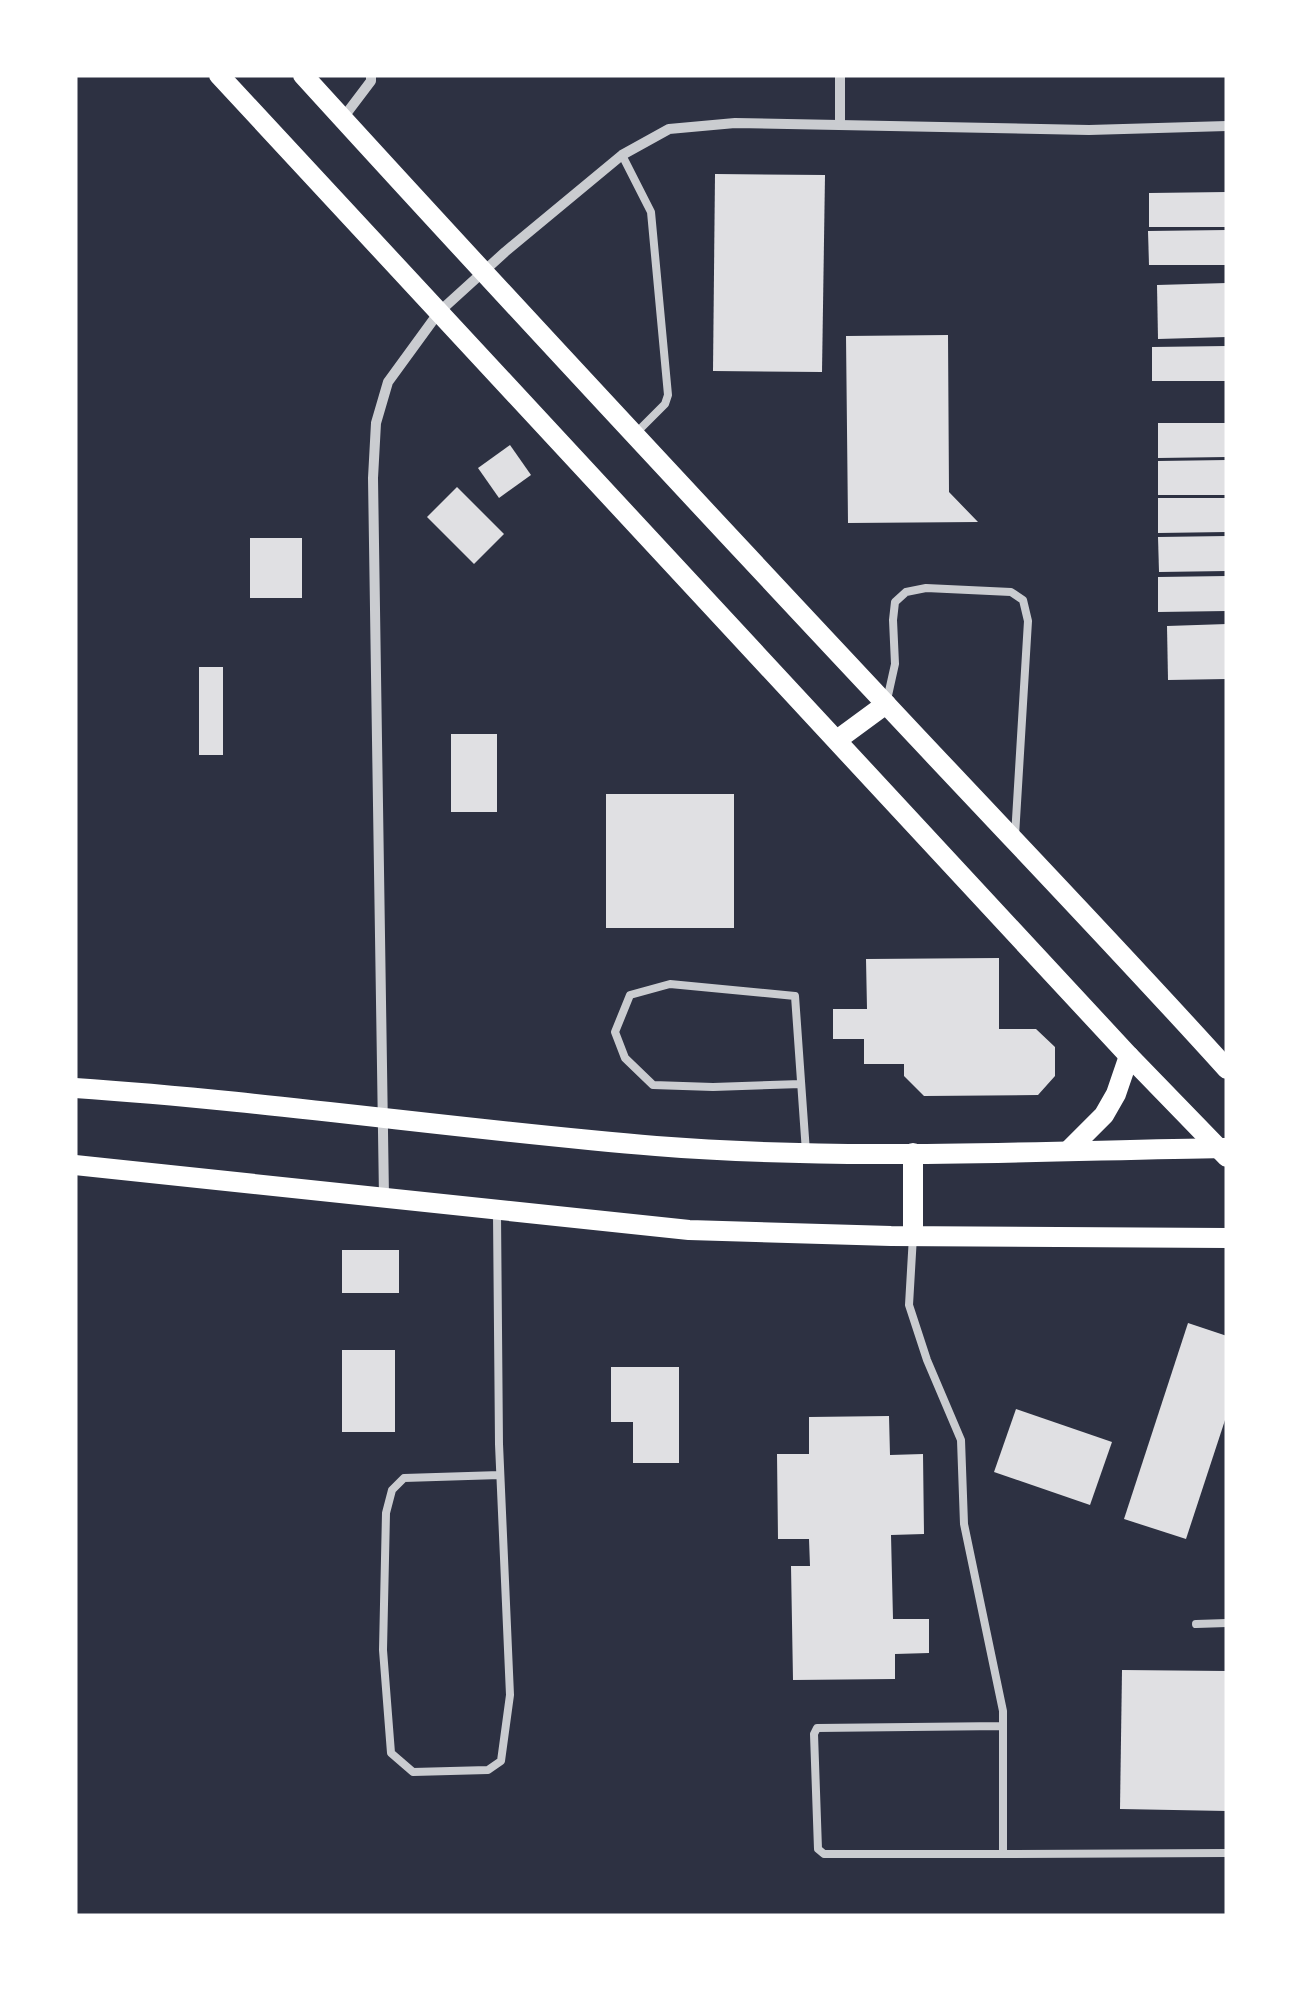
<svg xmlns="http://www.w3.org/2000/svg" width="1302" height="1991" viewBox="0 0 1302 1991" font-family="'Open Sans',sans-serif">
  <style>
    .building { fill: #e0e0e3 }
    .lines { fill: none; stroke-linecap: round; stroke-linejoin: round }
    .service { stroke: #caccd0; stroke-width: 8 }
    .minor { stroke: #caccd0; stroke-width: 10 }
    .secondary { stroke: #fff; stroke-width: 20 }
  </style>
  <rect width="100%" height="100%" fill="#2d3142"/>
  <g class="building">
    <polygon points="715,174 825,175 822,372 713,371"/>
    <polygon points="1227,192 1227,227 1149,227 1149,193"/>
    <polygon points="1227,230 1227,265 1149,265 1148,231"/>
    <polygon points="1227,283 1227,337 1158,339 1157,285"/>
    <polygon points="948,335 949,492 978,522 848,523 846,336"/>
    <polygon points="1227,346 1227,381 1152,381 1152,347"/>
    <polygon points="1158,423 1227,423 1227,457 1158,458"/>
    <polygon points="510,445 531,475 499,498 478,468"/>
    <polygon points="1227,460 1227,495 1158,495 1158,461"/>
    <polygon points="457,487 504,534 474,564 427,517"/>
    <polygon points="1158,498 1227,498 1227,532 1158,533"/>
    <polygon points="1227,536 1227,571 1159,572 1158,537"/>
    <rect x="250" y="538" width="52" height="60"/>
    <polygon points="1227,576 1227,611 1158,612 1158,577"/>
    <polygon points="1227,624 1227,679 1168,680 1167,626"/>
    <rect x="199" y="667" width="24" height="88"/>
    <rect x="451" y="734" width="46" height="78"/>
    <rect x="606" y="794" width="128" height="134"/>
    <polygon points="999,958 999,1029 1036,1029 1055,1047 1055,1076 1038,1095 924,1096 904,1076 904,1064 864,1064 864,1039 833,1039 833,1009 867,1009 866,959"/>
    <rect x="342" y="1250" width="57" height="43"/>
    <polygon points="1188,1323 1227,1336 1227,1414 1186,1539 1124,1519"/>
    <rect x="342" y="1350" width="53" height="82"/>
    <polygon points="611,1367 679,1367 679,1463 633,1463 633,1422 611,1422"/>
    <polygon points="1016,1409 1112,1442 1090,1505 994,1472"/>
    <polygon points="889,1416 890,1455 923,1454 924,1534 891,1535 893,1619 929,1619 929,1653 895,1654 895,1679 793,1680 791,1566 810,1566 809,1539 778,1539 777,1454 809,1454 809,1417"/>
    <polygon points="1122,1670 1227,1671 1227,1811 1120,1809"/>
  </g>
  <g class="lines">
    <g class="service">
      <polyline points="622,155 651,212 668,395 665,404 635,434"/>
      <polyline points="887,700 895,664 893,620 895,602 906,592 926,588 1011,592 1023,600 1028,621 1015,836"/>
      <polyline points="801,1084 713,1087 653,1085 625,1058 615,1032 630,995 670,984 795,996 806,1152"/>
      <polyline points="497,1214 499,1444 510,1695 501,1761 488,1770 413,1772 391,1753 383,1650 386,1513 392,1490 404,1478 500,1475"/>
      <polyline points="913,1236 909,1305 927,1360 961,1440 964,1524 1003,1711 1003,1854 824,1854 818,1849 814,1734 817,1728 1003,1726"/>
      <polyline points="1196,1624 1227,1623"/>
      <polyline points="1003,1854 1227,1853"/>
    </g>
    <g class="minor">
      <polyline points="840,75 840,125"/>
      <polyline points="343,118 371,81 371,75"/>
      <polyline points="384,1197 373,478 376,423 388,382 439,312 505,252 622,155 669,129 735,123 1089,130 1227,126"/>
    </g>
    <g class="secondary">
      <polyline points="219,75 1129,1056 1227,1157"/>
      <path d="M303,75c192,211 387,420 582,628 114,122 230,242 342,366"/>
      <polyline points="837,740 886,704"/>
      <path d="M75,1088c194,13 387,42 581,58 189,15 380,5 569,2"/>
      <polyline points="1069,1150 1104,1115 1116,1094 1129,1056"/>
      <polyline points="913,1153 913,1236"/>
      <polyline points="75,1165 689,1230 891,1236 1227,1238"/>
    </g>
  </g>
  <rect width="1302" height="1991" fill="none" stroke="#ffffff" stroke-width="155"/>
</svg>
